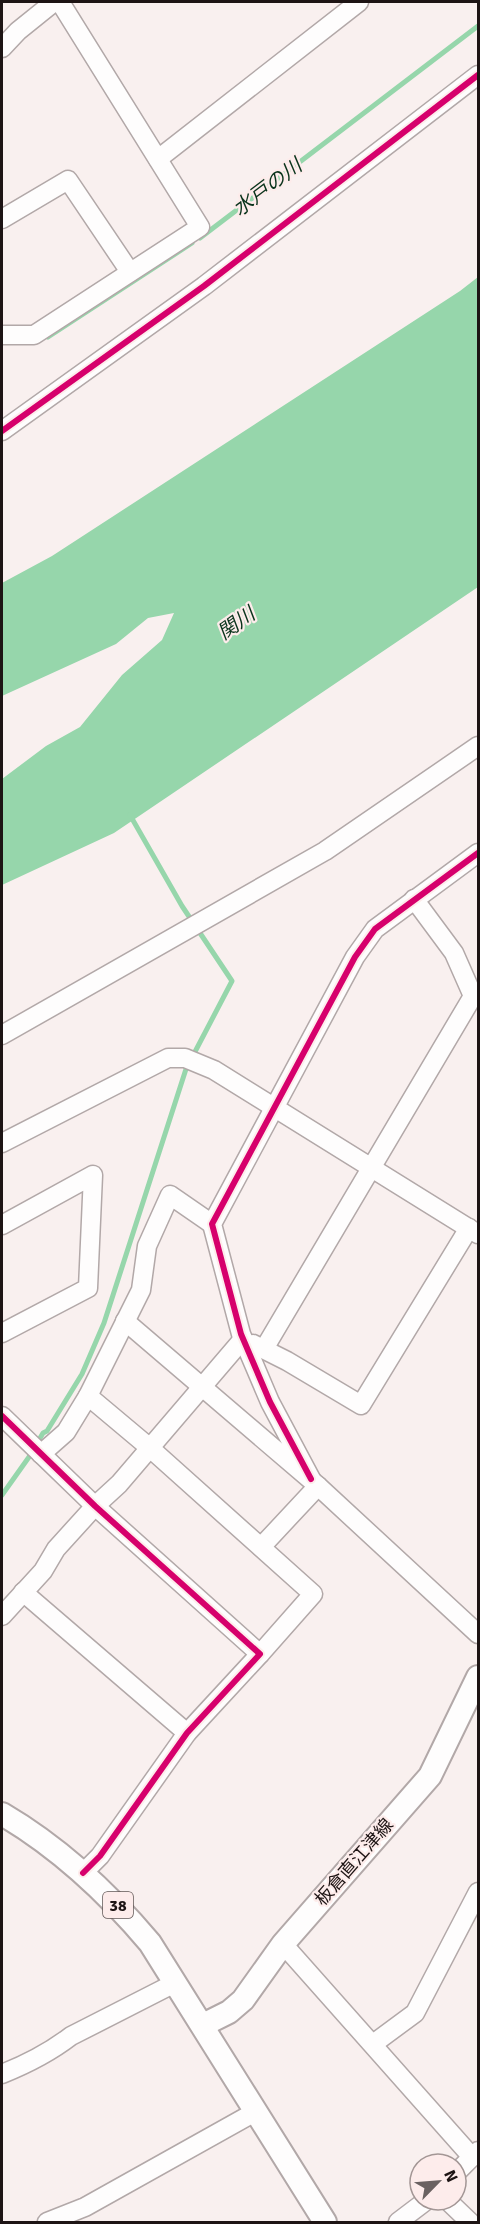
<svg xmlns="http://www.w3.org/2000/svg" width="480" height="2224" viewBox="0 0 480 2224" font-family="Signika,'Noto Sans JP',sans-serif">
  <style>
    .water { fill: #96d6ab }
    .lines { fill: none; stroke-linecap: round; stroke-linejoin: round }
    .stream { stroke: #96d6ab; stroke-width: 5 }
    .minor-casing { stroke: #b2a8a8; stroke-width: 21 }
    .major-casing { stroke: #b2a8a8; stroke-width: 26 }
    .minor { stroke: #fefdfd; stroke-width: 18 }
    .major { stroke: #fefdfd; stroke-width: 22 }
    .cycleway-casing { stroke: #fdeceb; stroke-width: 10 }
    .cycleway { stroke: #d6006c; stroke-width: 6 }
    .labels { text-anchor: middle; stroke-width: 4.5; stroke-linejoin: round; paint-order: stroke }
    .shield { fill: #fdeceb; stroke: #605554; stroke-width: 1.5 }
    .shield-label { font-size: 16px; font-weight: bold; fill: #1d1414 }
    .street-label { font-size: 18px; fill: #1d1414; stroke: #fdeceb }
    .water-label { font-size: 20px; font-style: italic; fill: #09331b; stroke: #fdeceb }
  </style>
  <rect width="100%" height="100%" fill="#f9f0ef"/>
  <polygon class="water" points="478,277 478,587 114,833 2,885 2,779 46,746 80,727 122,675 162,640 174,613 148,618 116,644 2,696 2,583 52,556 460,291"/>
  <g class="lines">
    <g class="stream">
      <polyline points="200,238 478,26"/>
      <polyline points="48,337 192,243"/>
      <polyline points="2,1495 29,1457 43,1433 47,1431 82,1374 104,1323 186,1069 232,981 182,906 130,815"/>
    </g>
    <g class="minor-casing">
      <g id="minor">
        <polyline points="2,48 18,31 54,2"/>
        <polyline points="158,159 359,2"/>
        <polyline points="2,219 68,180 130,272"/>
        <polyline points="2,335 34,335 200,227 60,2"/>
        <polyline points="2,431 204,286 478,75"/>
        <polyline points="2,1035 325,851 478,746"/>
        <polyline points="2,1143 168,1058 185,1058 214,1070 478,1234"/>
        <polyline points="2,1225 93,1175 88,1288 2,1333"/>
        <polyline points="125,1321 318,1486 478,1634"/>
        <polyline points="253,1344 287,1361 361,1405 469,1228"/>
        <polyline points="264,1349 473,996 454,953 414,899"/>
        <polyline points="88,1396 141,1290 147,1246 170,1195 212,1224"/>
        <polyline points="2,1416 95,1506 260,1654 187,1733 100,1856 83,1873"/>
        <polyline points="41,1454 66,1432 88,1396 150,1448 313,1594 260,1654"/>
        <polyline points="311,1479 270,1402 241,1334 212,1224 355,957 375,929 478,853"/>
        <polyline points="261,1547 318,1486"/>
        <polyline points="23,1592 187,1733"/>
        <polyline points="2,1616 43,1571 56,1549 95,1506 119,1484 243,1339"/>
        <polyline points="283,1944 472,2157"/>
        <polyline points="373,2044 415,2013 478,1892"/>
        <path d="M2,2074c25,-10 47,-21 69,-38l104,-53"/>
        <polyline points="456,2173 478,2151"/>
        <polyline points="447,2200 470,2222"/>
        <polyline points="47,2222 85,2207 255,2112"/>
        <polyline points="398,2222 427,2200"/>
      </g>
    </g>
    <g class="major-casing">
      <g id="major">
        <path d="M2,1814c58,34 105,78 148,129l175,279"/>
        <polyline points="203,2025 229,2012 243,2000 283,1944 430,1776 478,1677"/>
      </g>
    </g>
    <use href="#minor" class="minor"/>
    <use href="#major" class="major"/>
    <g class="cycleway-casing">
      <g id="cycleway">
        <polyline points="2,431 204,286 478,75"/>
        <polyline points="2,1416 95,1506 260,1654 187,1733 100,1856 83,1873"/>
        <polyline points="311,1479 270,1402 241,1334 212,1224 355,957 375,929 478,853"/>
      </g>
    </g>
    <use href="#cycleway" class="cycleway"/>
  </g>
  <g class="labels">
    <rect class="shield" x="103" y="1892" width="30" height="26" rx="4.5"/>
    <g class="shield-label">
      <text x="118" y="1911">38</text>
    </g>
    <g class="street-label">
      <text transform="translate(354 1862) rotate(-49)" y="6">板倉直江津線</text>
    </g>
    <g class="water-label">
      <text transform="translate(267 187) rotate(-37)" y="7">水戸の川</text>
      <text transform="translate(236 623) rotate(-35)" y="7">関川</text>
    </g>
  </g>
  <rect width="480" height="2224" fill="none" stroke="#1d1414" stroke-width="6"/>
  <g transform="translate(438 2182) rotate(65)"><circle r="28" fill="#fdeceb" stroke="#a39695" stroke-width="1.5"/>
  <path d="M0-4.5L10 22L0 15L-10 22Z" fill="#6a6161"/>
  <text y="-9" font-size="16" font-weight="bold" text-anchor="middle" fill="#1d1414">N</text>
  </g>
</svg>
